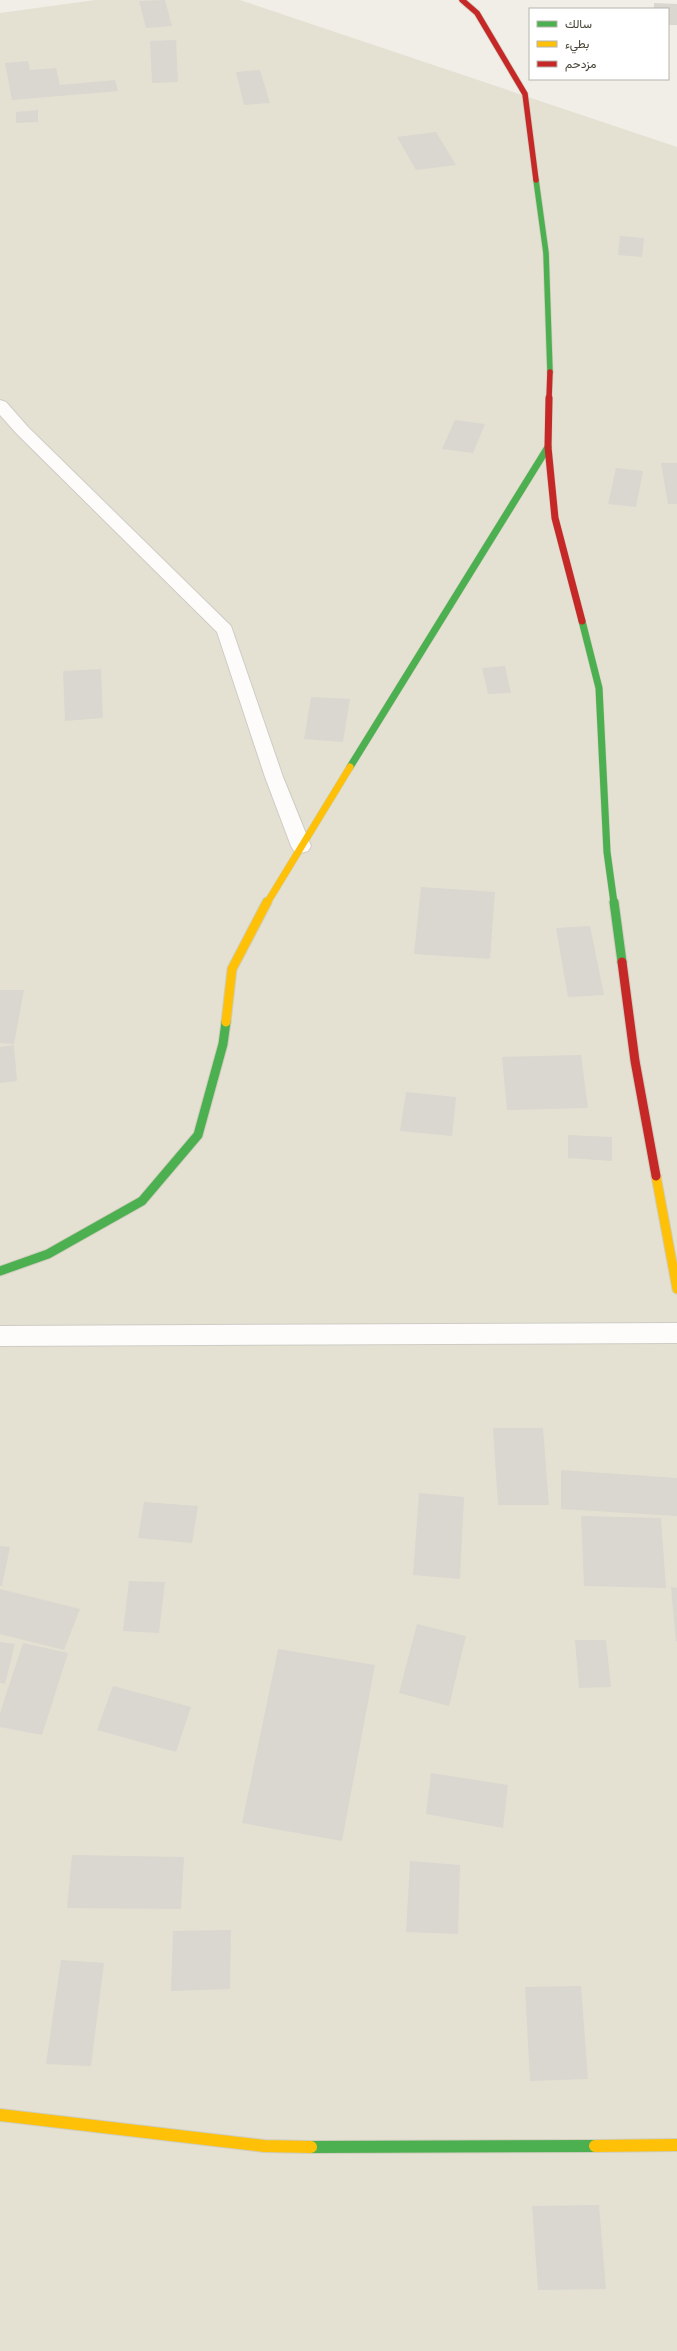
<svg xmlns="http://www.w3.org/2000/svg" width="677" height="2351" viewBox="0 0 677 2351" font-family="Mulish,Vazirmatn,sans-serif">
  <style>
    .residential { fill: #e4e1d3 }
    .building { fill: #d9d7cf }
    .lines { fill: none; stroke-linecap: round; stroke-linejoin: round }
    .street-casing { stroke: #ceccc4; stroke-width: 2 }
    .fast-far3-casing { stroke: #cfcdbd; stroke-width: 7 }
    .fast-far2-casing { stroke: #cfcdbd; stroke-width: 8 }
    .fast-far1-casing { stroke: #cfcdbd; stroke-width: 11 }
    .fast-casing { stroke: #cfcdbd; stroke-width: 14 }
    .slow-far2-casing { stroke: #cfcdbd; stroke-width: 8 }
    .slow-far1-casing { stroke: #cfcdbd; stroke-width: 11 }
    .slow-casing { stroke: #cfcdbd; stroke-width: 14 }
    .jam-far2-casing { stroke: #cfcdbd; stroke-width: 7 }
    .jam-far1-casing { stroke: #cfcdbd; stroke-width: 8 }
    .jam-casing { stroke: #cfcdbd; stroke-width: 11 }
    .street { fill: #fdfcfb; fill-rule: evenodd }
    .fast-far3 { stroke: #4caf50; stroke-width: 5.5 }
    .fast-far2 { stroke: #4caf50; stroke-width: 7 }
    .fast-far1 { stroke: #4caf50; stroke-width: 9 }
    .fast { stroke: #4caf50; stroke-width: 12 }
    .slow-far2 { stroke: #ffc107; stroke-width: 7 }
    .slow-far1 { stroke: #ffc107; stroke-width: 9 }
    .slow { stroke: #ffc107; stroke-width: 12 }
    .jam-far2 { stroke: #c62828; stroke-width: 5.5 }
    .jam-far1 { stroke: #c62828; stroke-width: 7 }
    .jam { stroke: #c62828; stroke-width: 9 }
  </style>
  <rect width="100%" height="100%" fill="#f0eee6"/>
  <polygon class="residential" points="95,0 240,0 677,147 677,2351 0,2351 0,13"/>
  <g class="building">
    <polygon points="165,0 172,26 146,28 139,1"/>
    <polygon points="654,3 677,4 677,25 668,25 668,9 654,9"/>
    <polygon points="176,40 178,82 152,83 150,41"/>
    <polygon points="28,61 30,70 56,68 60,85 115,80 118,91 12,100 5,63"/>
    <polygon points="260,70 270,103 244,105 236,72"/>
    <polygon points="38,110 38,122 16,123 16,112"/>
    <polygon points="436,132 456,165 416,170 397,137"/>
    <polygon points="620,236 644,238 642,257 618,255"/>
    <polygon points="455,420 485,424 473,453 442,449"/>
    <polygon points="661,463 677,463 677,504 668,504"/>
    <polygon points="616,468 643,471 636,507 608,504"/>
    <polygon points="505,666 511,693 488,694 482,668"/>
    <polygon points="101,669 103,718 65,721 63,671"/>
    <polygon points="311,697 350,699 343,742 304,739"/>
    <polygon points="421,887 495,892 490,959 414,954"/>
    <polygon points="590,926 604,995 568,997 556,928"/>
    <polygon points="0,990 24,990 14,1044 0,1043"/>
    <polygon points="14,1045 17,1081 0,1083 0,1047"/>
    <polygon points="581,1055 588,1108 507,1110 502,1057"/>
    <polygon points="406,1092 456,1097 452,1136 400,1131"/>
    <polygon points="568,1135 612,1137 612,1161 568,1158"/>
    <polygon points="493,1428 543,1428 549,1505 498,1505"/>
    <polygon points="561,1470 677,1478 677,1516 561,1509"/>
    <polygon points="419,1493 464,1497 460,1579 413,1575"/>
    <polygon points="144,1502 198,1506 192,1543 138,1538"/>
    <polygon points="581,1516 661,1518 666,1588 584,1586"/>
    <polygon points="0,1546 10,1547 2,1586 0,1586"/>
    <polygon points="129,1581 165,1582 159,1633 123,1631"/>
    <polygon points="671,1587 677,1588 677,1641 676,1642"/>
    <polygon points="0,1589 80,1609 64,1650 0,1634"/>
    <polygon points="417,1624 466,1636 449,1706 399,1693"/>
    <polygon points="575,1640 606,1640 611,1687 579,1688"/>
    <polygon points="0,1642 15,1644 5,1684 0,1683"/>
    <polygon points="23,1643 68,1653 42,1735 0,1727 0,1713"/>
    <polygon points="278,1649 375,1665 342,1841 242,1823"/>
    <polygon points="113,1686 191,1707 176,1752 97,1730"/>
    <polygon points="431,1773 508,1785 503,1828 426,1814"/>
    <polygon points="72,1855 184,1857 181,1909 67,1908"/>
    <polygon points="410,1861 460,1865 458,1934 406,1932"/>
    <polygon points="231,1930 230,1989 171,1991 173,1931"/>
    <polygon points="61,1960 104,1963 91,2066 46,2064"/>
    <polygon points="581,1986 588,2079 530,2081 525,1987"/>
    <polygon points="599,2205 606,2289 538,2290 532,2206"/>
  </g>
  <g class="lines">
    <g class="street-casing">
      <g id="street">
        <polygon points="0,400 6,402 28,427 231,626 283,777 311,846 308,851 301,853 294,851 291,846 265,777 217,632 16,433 0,415"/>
        <polygon points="677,1323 677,1343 0,1346 0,1326"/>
      </g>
    </g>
    <g class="fast-far3-casing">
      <polyline id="fast-far3" points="536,180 546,253 550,372"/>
    </g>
    <g class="fast-far2-casing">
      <g id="fast-far2">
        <polyline points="582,621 599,688 607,852 614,903"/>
        <polyline points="350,767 548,447"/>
      </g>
    </g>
    <g class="fast-far1-casing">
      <g id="fast-far1">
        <polyline points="614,902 622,962"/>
        <polyline points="0,1271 48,1254 142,1201 198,1135 223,1044 226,1022"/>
      </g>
    </g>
    <g class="fast-casing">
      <polyline id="fast" points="311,2147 595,2146"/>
    </g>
    <g class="slow-far2-casing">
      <polyline id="slow-far2" points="267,903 350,767"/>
    </g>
    <g class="slow-far1-casing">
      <g id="slow-far1">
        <polyline points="226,1022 232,969 267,902"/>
        <polyline points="656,1176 677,1289"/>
      </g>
    </g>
    <g class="slow-casing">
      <g id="slow">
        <polyline points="0,2115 264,2146 311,2147"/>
        <polyline points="595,2146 677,2145"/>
      </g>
    </g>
    <g class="jam-far2-casing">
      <g id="jam-far2">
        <polyline points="462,0 477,13 525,94 536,180"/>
        <polyline points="549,399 550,372"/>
      </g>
    </g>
    <g class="jam-far1-casing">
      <polyline id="jam-far1" points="549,398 548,447 555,518 582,621"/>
    </g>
    <g class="jam-casing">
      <polyline id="jam" points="622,962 635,1061 656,1176"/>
    </g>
    <use href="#street" class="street"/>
    <use href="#fast-far3" class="fast-far3"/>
    <use href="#fast-far2" class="fast-far2"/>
    <use href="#fast-far1" class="fast-far1"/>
    <use href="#fast" class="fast"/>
    <use href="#slow-far2" class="slow-far2"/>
    <use href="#slow-far1" class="slow-far1"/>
    <use href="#slow" class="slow"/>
    <use href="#jam-far2" class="jam-far2"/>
    <use href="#jam-far1" class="jam-far1"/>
    <use href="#jam" class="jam"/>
  </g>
  <rect x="529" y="8" width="140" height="72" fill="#ffffff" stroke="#b5b3ad"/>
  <rect x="537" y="21" width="20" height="6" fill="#4caf50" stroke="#b5b3ad"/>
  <text x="565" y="28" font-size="12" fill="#454133">سالك</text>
  <rect x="537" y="41" width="20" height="6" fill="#ffc107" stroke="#b5b3ad"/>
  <text x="565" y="48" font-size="12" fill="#454133">بطيء</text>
  <rect x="537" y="61" width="20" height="6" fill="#c62828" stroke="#b5b3ad"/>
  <text x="565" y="68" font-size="12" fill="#454133">مزدحم</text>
</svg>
